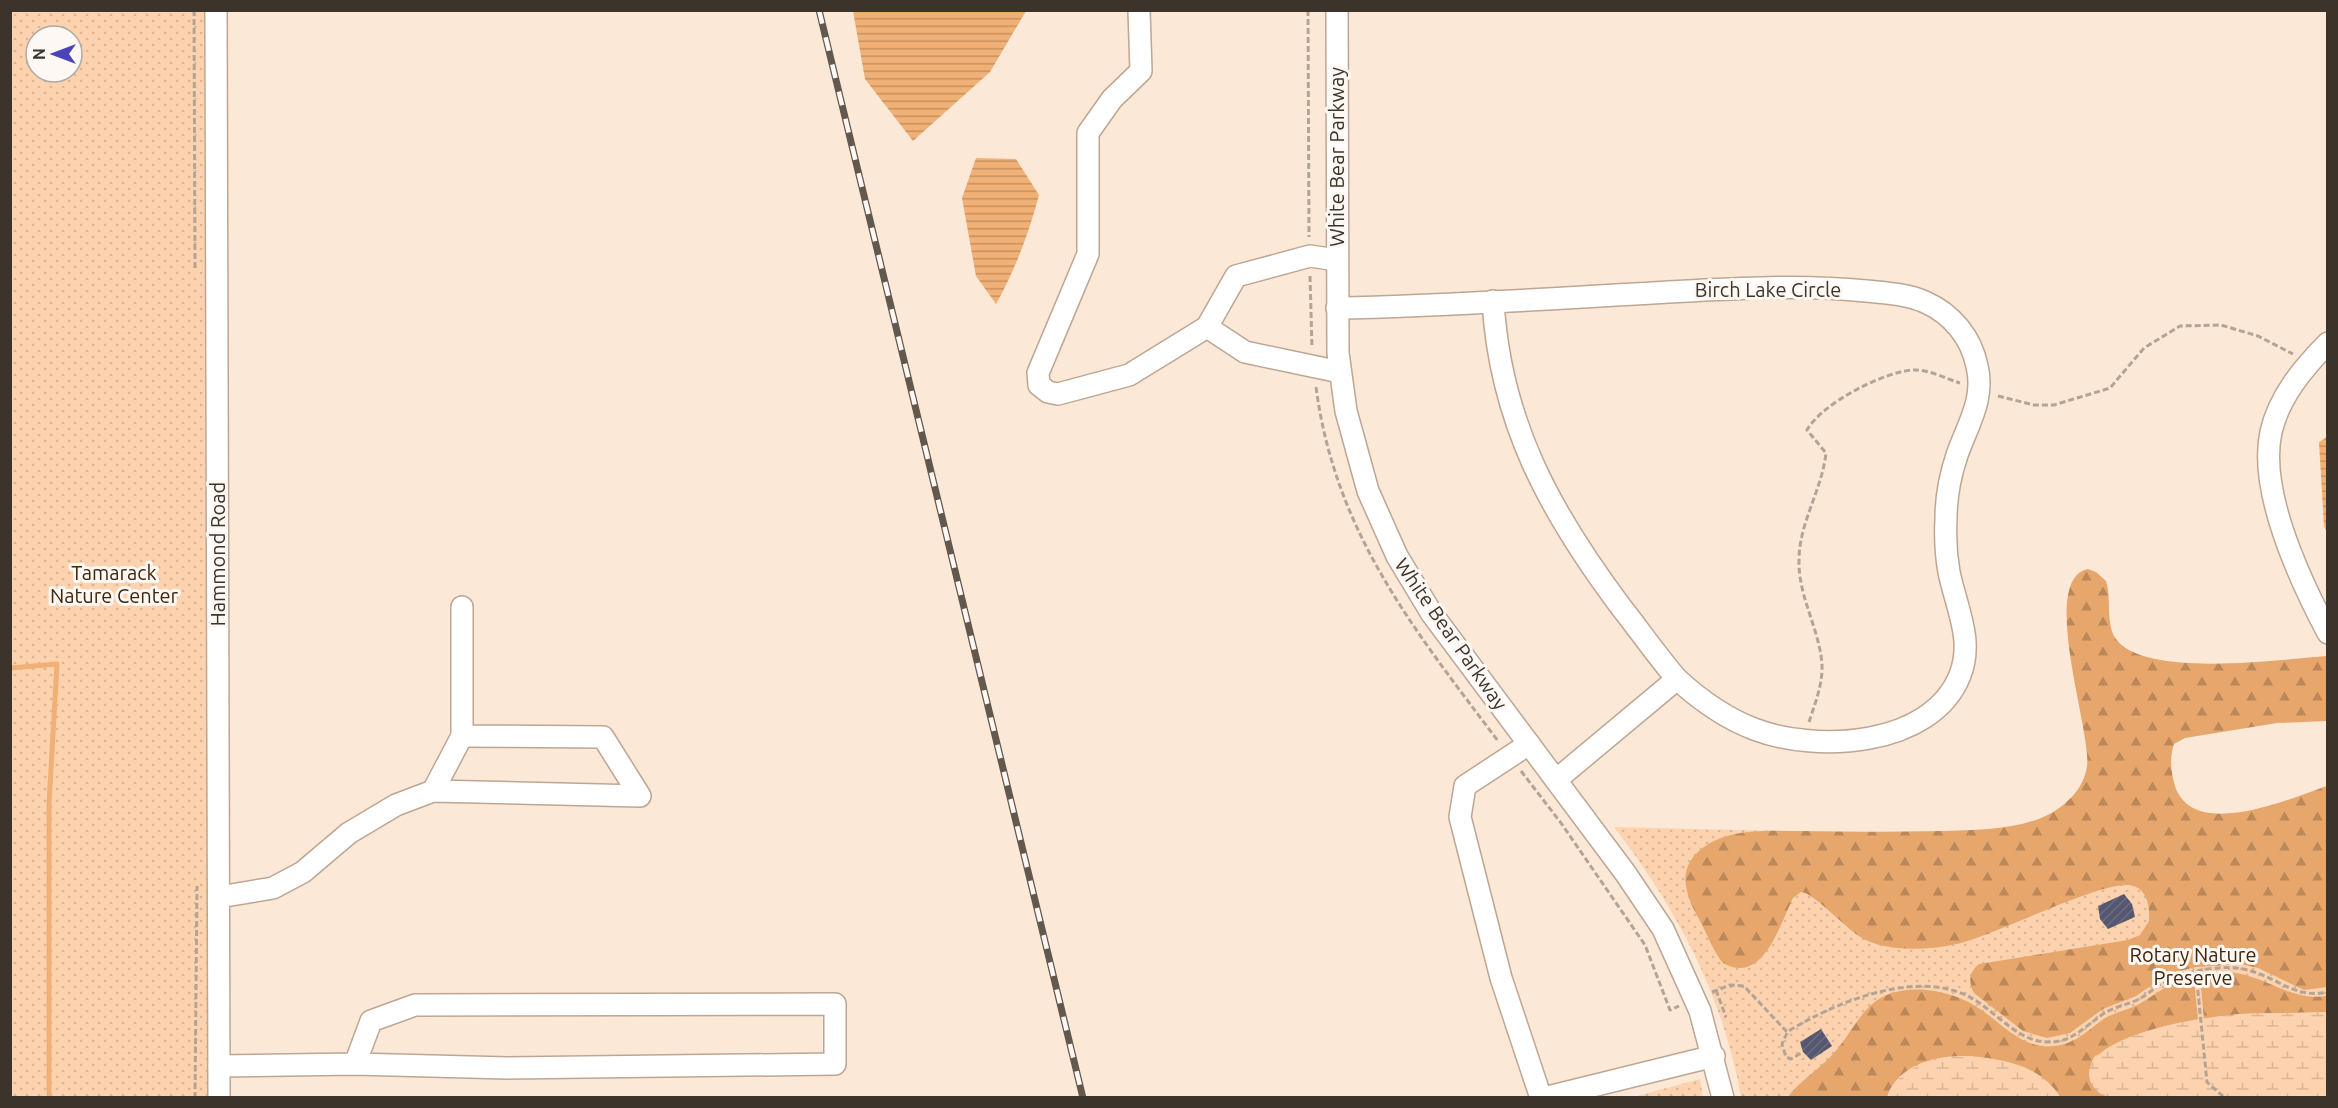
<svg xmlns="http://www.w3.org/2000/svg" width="2338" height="1108" viewBox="0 0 2338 1108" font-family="Ubuntu,sans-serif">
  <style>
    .grass { fill: url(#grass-dots); fill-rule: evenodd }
    .forest { fill: url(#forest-firs) }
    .wetland { fill: url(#wetland-marsh) }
    .water { fill: url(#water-rules) }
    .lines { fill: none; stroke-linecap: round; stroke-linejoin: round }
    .stream { stroke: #f1b176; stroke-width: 5 }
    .building { fill: url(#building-hatch) }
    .minor-casing { stroke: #bda693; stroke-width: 24 }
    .path { stroke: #b3a496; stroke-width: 3; stroke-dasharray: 6 3; stroke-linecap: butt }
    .minor { stroke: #fff; stroke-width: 21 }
    .rail-casing { stroke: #63584e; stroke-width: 7 }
    .rail { stroke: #fdf8f4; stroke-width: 4.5; stroke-dasharray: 14; stroke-linecap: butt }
    .labels { text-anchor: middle; stroke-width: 6; stroke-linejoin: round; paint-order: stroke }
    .street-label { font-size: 20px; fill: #3c332b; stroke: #fdf8f4 }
    .park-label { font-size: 20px; fill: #3f250b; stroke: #fdf8f4 }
  </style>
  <defs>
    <pattern id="grass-dots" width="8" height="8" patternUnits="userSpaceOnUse" patternTransform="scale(1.5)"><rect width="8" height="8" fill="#fdd3af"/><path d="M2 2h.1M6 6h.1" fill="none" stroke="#dab697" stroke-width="1.8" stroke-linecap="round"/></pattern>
    <pattern id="forest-firs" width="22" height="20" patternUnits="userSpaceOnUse" patternTransform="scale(1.5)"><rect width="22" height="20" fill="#e6a66c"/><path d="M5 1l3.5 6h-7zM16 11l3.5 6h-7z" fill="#bc8859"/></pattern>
    <pattern id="wetland-marsh" width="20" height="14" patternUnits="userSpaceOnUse" patternTransform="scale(1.5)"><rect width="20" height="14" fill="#fdd3af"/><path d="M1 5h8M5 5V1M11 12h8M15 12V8" fill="none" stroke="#dab697"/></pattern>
    <pattern id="water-rules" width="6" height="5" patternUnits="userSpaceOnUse" patternTransform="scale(1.5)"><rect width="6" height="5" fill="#f1b176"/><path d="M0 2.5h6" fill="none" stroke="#c49161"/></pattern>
    <pattern id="building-hatch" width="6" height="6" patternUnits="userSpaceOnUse" patternTransform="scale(1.5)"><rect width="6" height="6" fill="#54576f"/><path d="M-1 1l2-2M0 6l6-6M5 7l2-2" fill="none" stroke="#6a6c7f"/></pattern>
  </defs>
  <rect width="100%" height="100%" fill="#fbe8d7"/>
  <g class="grass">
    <path d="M10,11h206l2,1086h-207zM36,36h36v36h-36z"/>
    <path d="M2327,808v289h-586c-18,-102 -64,-188 -127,-270l167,4 -53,6 476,-2z"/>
    <polygon points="1700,1079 1703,1097 1633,1097"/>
  </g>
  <g class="forest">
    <path d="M2088,569l8,3 10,9c6,18 -1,42 10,58 29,40 166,20 211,17v65l-50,2 -92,15 -11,6c-5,14 -3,31 2,45 21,51 115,9 151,-3v201l-23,3 -46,-22 -17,-4 -45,3 -28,7 -32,22 -33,13 -33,24 -23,5 -24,-7 -49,-38c-6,-11 -5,-21 5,-29l149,-24 12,-5 9,-14c1,-12 -1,-30 -15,-35 -27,-10 -141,52 -182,59 -26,5 -66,7 -90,-7 -16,-9 -49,-46 -61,-46l-8,6c-13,26 -30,88 -70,65 -11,-13 -16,-30 -24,-44 -17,-30 -23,-57 13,-77 26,-14 61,-11 90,-11 47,1 94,1 140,0 33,-1 68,-1 99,-13 22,-9 43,-28 46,-52 5,-34 -49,-187 1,-197z"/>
    <path d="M2224,972c38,0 65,30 103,24v16l-87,2 -36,5 -4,-42z"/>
    <path d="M2190,977l4,3 4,40 -19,3 -84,33c-9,12 -1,24 4,37l10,4h-49c-28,-47 -153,-62 -173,0l-100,1c13,-18 32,-28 46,-44 14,-15 22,-33 36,-47 28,-29 85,-18 114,4 21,15 42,39 71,35 22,-2 34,-16 51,-28 11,-6 23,-8 34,-14 18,-10 30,-22 51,-27z"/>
  </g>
  <g class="wetland">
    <path d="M2327,1012v85h-218c-11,-4 -19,-10 -20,-22 -1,-42 119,-59 152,-61 29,-2 58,0 86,-2z"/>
    <path d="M1955,1057c38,0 83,4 105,40h-173c10,-28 41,-38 68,-40z"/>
  </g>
  <g class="water">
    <polygon points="853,11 853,10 1026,11 990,72 913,141 865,79"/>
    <path d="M976,158l40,1 23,36c-10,38 -24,75 -43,109l-20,-28 -14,-78z"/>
    <polygon points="2327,437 2327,532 2324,526 2319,442"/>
  </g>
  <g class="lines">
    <polyline class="stream" points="10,668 57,664 49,804 49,1098"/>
  </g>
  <g class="building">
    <polygon points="2124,894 2132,904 2135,917 2108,929 2100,919 2098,906"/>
    <polygon points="1821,1029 1832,1046 1811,1060 1803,1052 1800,1042"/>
  </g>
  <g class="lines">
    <g class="minor-casing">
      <g id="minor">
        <polyline points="216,10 219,1098"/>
        <polyline points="1139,10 1141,71 1112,99 1088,133 1088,254 1038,373 1039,385 1048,392 1058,394 1129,375 1207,327 1245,352 1340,372"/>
        <polyline points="1337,10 1338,353 1346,411 1368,491 1397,556 1432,614 1626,874 1663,929 1700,1011 1723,1098"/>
        <path d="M1493,301c7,121 57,211 128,306 19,24 36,49 56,72l-121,101"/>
        <path d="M1337,308c117,-2 234,-11 351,-17 60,-3 118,-6 178,0 20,2 41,3 59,11 27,12 46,35 52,64 8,33 -9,58 -20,89 -7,21 -11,42 -11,64 -1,18 0,36 3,53 7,35 25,68 11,103 -28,72 -144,78 -206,54 -29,-11 -54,-29 -77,-50"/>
        <polyline points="1207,327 1236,276 1310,256 1337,260"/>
        <path d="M2328,343c-25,25 -49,54 -57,89 -13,59 30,150 57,201"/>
        <polyline points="1529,744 1465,786 1460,817 1501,978 1541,1098"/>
        <polyline points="433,791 462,736"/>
        <polyline points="219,897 273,888 303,872 349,833 396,805 433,791 640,796 603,737 462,736 462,607"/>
        <polyline points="219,1066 355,1064 371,1021 415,1005 835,1004 835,1064 507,1068 355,1064"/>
        <polyline points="1544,1098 1714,1056"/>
      </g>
    </g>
    <g class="path">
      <polyline points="194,10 195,271"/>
      <polyline points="1308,10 1309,237"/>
      <polyline points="1310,276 1312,348"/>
      <path d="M1316,387c19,145 97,241 182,354"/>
      <polyline points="1998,396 2034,405 2054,405 2110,388 2144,348 2180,326 2221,325 2258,336 2293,354"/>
      <path d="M1809,722c6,-18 14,-39 13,-58 -3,-36 -24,-68 -23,-104 0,-37 23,-70 27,-107l-19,-23c14,-26 79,-60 108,-60 15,0 32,9 45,13"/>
      <polyline points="1521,771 1561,823 1645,945 1670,1010 1679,1006"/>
      <polyline points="2196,972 2207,1082 2225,1098"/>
      <polyline points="1716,990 1726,1017"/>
      <path d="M1712,992l18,-7 14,1 43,46c50,-31 137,-67 191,-30 22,15 43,40 70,40 24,1 37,-16 55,-28 12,-8 26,-9 38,-16 13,-8 23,-19 38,-23 23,-6 50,-11 72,-4 28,8 45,28 77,21"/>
      <polyline points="1787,1033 1782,1044 1786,1057 1791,1059 1803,1052"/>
      <polyline points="195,1098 197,886"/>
    </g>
    <use href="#minor" class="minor"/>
    <g class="rail-casing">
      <polyline id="rail" points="819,10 1083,1098"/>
    </g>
    <use href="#rail" class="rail"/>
  </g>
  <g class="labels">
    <g class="street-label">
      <text transform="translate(1337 157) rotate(-90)" y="7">White Bear Parkway</text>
      <text x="1768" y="297">Birch Lake Circle</text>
      <text transform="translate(218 554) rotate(-90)" y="7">Hammond Road</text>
      <text transform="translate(1451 634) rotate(55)" y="7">White Bear Parkway</text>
    </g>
    <g class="park-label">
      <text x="114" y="580">Tamarack<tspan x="114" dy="23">Nature Center</tspan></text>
      <text x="2193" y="962">Rotary Nature<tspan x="2193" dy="23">Preserve</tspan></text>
    </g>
  </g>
  <rect width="2338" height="1108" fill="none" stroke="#3c332b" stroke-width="24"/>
  <g transform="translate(54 54) rotate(270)"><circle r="28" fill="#fdf8f4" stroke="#b0a9a4" stroke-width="1.5"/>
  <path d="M0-4.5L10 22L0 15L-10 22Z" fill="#4a43b9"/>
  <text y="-9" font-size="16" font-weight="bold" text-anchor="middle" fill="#3c332b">N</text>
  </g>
</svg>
